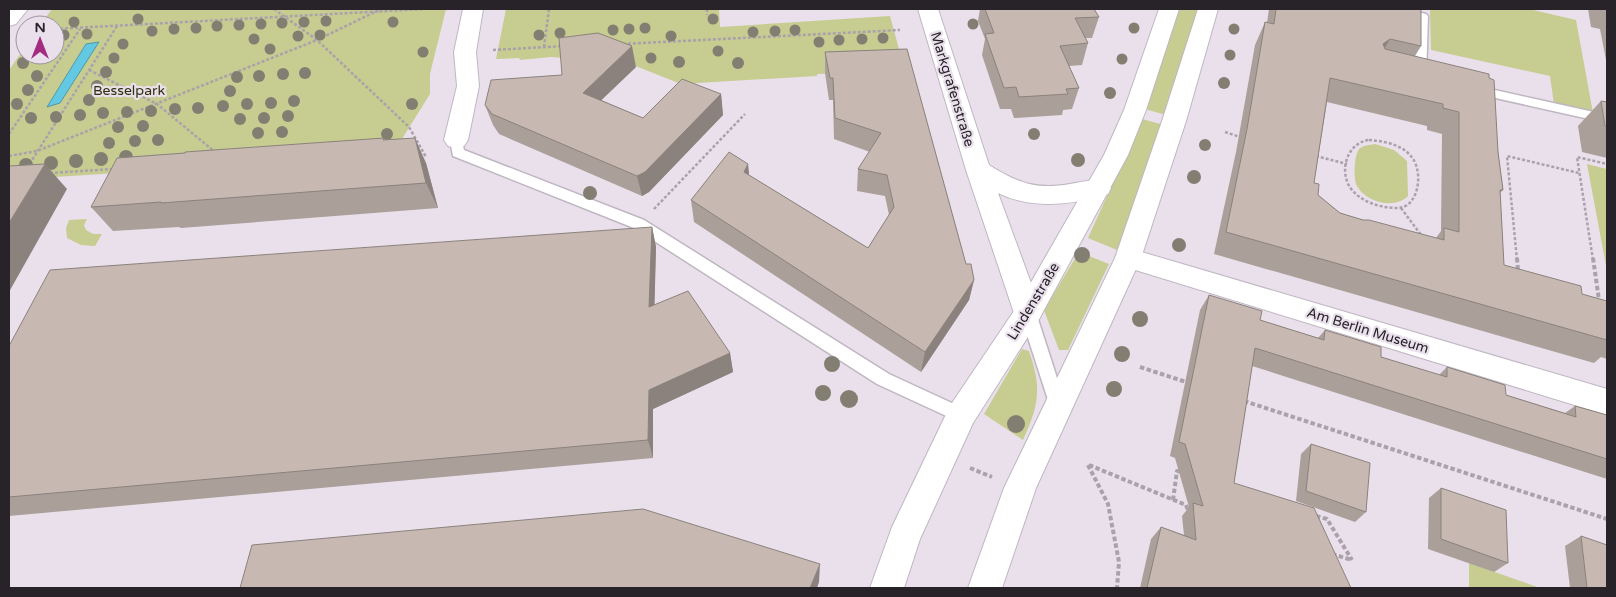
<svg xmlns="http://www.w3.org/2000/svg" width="1616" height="597" viewBox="0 0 1616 597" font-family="'Varela Round',sans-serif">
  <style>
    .green { fill: #c7cc90 }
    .water { fill: #63c9e2; stroke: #5197aa }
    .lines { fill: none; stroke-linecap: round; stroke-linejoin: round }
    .lane-casing { stroke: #bfb6c2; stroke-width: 3 }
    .street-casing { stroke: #bfb6c2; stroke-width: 2 }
    .secondary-casing { stroke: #bfb6c2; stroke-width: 2 }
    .path-far1 { stroke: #a9a2ab; stroke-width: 2.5; stroke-dasharray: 3 2; stroke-linecap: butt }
    .path { stroke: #a9a2ab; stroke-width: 4; stroke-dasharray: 4.5 2.5; stroke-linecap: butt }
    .lane { fill: #fff; fill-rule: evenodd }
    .street { fill: #fff; fill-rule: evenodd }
    .secondary { fill: #fff; fill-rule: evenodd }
    .tree { fill: #827f72 }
    .wall { fill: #ab9f99; fill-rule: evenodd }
    .shaded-wall { fill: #8b827d }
    .building { fill: #c7b9b2; stroke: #8b827d; fill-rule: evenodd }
    .labels { text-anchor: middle; stroke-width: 4.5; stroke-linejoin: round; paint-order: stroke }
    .street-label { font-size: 14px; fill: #272328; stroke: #e9e0ec }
    .park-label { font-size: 14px; fill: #2e300e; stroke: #e9e0ec }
  </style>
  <rect width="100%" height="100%" fill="#e9e0ec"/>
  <g class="green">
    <polygon points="52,9 446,9 430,74 430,94 392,155 9,180 9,70 25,47 25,55 55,55 55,25 40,25"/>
    <polygon points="506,9 719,9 720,27 890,16 905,71 817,74 817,76 681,84 600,52 564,58 551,57 520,60 519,58 496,59"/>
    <polygon points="1178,9 1198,9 1166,115 1145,109"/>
    <polygon points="1430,9 1529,9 1576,20 1593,113 1554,104 1550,76 1431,50"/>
    <polygon points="1142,119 1164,125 1146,182 1117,250 1088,238"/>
    <path d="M1375,144l19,6 13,11 1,35c-14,14 -42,6 -51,-10 -4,-7 -3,-33 3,-38 5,-3 10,-3 15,-4z"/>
    <polygon points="1587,164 1607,169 1607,271"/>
    <polygon points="87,219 84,225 86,230 93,234 102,234 95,246 81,245 67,238 66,228 69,220"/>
    <polygon points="1079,252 1109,264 1068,350 1059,350 1044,310"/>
    <path d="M1022,349l7,2c13,37 10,54 -6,89l-39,-26z"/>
    <polygon points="1469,563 1540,588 1469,588"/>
  </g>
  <polygon class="water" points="99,42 60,103 47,107 86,44"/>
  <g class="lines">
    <g class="lane-casing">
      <g id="lane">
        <polygon points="1385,9 1405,9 1426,14 1428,16 1426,77 1424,80 1420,81 1414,77 1416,18 1387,11"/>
        <polygon points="1477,86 1607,115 1607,123 1473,93 1471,90"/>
        <polygon points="456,136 461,137 464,150 644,220 889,374 967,410 969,415 967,420 961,422 955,420 877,384 634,228 453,156 450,140 451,137"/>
        <polygon points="1028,307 1033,309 1036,313 1066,406 1064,411 1058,413 1052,411 1050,406 1020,313 1023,309"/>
      </g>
    </g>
    <g class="street-casing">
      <g id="street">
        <polygon points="9,9 28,9 16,24 9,26"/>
        <polygon points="463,9 483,9 476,52 479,86 468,140 464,146 456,148 448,146 444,140 457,86 454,52"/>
        <path d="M918,9h20l51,156c29,18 47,25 81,19 13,-2 25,-6 38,-2l3,6 -3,6c-36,11 -75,16 -110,-1l44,120 -4,8 -10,3 -10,-3 -4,-8 -48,-143z"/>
        <polygon points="1128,248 1607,389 1607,415 1119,265 1115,258 1119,251"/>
      </g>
    </g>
    <g class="secondary-casing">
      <g id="secondary">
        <polygon points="1159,9 1179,9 1146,110 1128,155 1038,321 973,423 920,539 904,588 870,588 892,527 950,406 1018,305 1104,155 1124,110"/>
        <polygon points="1198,9 1218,9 1186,121 1141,258 1036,488 1002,588 968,588 1004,488 1115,258 1162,121"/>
      </g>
    </g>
    <g class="path-far1">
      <polyline points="274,9 317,40 409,127 426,157"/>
      <polyline points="707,9 707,15"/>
      <polyline points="55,29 424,9"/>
      <polyline points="623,44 900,30"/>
      <polyline points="544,47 549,9"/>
      <polyline points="493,50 564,46"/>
      <polyline points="89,70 157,104 215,152"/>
      <polyline points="1225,132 1240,137"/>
      <polyline points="9,134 80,29"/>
      <path d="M1369,140c16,1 35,5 44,19 10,14 6,49 -16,49 -15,0 -34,-5 -45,-18 -14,-17 -6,-47 17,-50z"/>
      <polyline points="9,156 37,151 317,40 381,9"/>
      <polyline points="1316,156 1347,164"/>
      <polyline points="27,168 117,26"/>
      <polyline points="50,173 113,169"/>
      <polyline points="1401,208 1421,235"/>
      <polyline points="654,209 745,114"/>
      <polyline points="1517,260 1507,156 1579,173"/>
      <polyline points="1593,260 1577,157 1607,164"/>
    </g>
    <g class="path">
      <polyline points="1517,258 1518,271"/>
      <polyline points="1593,258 1599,300"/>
      <polyline points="1140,367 1186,382"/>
      <polyline points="1244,401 1607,519"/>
      <polyline points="1088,465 1108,504 1119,562 1117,588"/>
      <polyline points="1089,465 1186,505 1189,513"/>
      <polyline points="970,468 992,477"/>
      <polyline points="1173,500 1177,471 1181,472"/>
      <polyline points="1316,516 1327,519 1352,560"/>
      <polyline points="1332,554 1352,560"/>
    </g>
    <use href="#lane" class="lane"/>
    <use href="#street" class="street"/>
    <use href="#secondary" class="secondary"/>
  </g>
  <g class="tree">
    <circle cx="138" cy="19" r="5.5"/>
    <circle cx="713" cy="19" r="5.5"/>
    <circle cx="326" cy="21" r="5.5"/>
    <circle cx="74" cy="22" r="5.5"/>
    <circle cx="304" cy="22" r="5.5"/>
    <circle cx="393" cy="22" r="5.5"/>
    <circle cx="282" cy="23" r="5.5"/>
    <circle cx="261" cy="24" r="5.5"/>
    <circle cx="973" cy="24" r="5.5"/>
    <circle cx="239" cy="25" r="5.5"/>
    <circle cx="217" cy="26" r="5.5"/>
    <circle cx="196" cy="28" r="5.5"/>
    <circle cx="645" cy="28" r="5.5"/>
    <circle cx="1134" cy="28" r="5.5"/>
    <circle cx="174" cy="29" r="5.5"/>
    <circle cx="629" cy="29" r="5.5"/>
    <circle cx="1234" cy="29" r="5.5"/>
    <circle cx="613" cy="30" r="5.5"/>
    <circle cx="795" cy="30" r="5.5"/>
    <circle cx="152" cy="31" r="5.5"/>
    <circle cx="775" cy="31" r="5.5"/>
    <circle cx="753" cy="32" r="5.5"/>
    <circle cx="560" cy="33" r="5.5"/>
    <circle cx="87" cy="34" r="5.5"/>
    <circle cx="64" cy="35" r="5.5"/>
    <circle cx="320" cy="35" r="5.5"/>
    <circle cx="539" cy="35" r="5.5"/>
    <circle cx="298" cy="36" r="5.5"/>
    <circle cx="671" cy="36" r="5.5"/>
    <circle cx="883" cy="38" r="5.5"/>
    <circle cx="254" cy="39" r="5.5"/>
    <circle cx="862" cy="39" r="5.5"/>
    <circle cx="839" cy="40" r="5.5"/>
    <circle cx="819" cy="42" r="5.5"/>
    <circle cx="123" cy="44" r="5.5"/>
    <circle cx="270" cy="49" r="5.5"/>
    <circle cx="718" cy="51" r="5.5"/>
    <circle cx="423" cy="52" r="5.5"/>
    <circle cx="1230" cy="55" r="5.5"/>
    <circle cx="114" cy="58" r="5.5"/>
    <circle cx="651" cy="58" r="5.5"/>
    <circle cx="1122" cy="59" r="5.5"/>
    <circle cx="679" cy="62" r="6"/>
    <circle cx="23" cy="63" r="6"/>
    <circle cx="738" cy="63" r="6"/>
    <circle cx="106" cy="72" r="6"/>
    <circle cx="305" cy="73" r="6"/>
    <circle cx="283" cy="74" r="6"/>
    <circle cx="37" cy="76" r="6"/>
    <circle cx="259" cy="76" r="6"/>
    <circle cx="237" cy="77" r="6"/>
    <circle cx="1224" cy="83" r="6"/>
    <circle cx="97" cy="86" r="6"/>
    <circle cx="28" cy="90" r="6"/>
    <circle cx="230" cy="91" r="6"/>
    <circle cx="1110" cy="93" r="6"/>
    <circle cx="89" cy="100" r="6"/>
    <circle cx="294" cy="101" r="6"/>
    <circle cx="271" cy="103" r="6"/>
    <circle cx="17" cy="104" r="6"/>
    <circle cx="247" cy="104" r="6"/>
    <circle cx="412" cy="104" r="6"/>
    <circle cx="223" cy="106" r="6"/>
    <circle cx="198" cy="108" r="6"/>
    <circle cx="175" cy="109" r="6"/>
    <circle cx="151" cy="111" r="6"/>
    <circle cx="127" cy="112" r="6"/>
    <circle cx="103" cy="113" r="6"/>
    <circle cx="80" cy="115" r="6"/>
    <circle cx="288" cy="116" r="6"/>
    <circle cx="56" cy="117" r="6"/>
    <circle cx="31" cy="118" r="6"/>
    <circle cx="264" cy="118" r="6"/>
    <circle cx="240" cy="119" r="6"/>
    <circle cx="143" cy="126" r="6"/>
    <circle cx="118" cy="127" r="6"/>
    <circle cx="282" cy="132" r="6"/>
    <circle cx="258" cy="133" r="6"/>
    <circle cx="387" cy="134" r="6"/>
    <circle cx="1034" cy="134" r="6"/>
    <circle cx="158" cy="140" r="6"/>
    <circle cx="135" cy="141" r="6"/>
    <circle cx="109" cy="143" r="6"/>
    <circle cx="1205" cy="145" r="6"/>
    <circle cx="126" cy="157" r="7"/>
    <circle cx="101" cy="159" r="7"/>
    <circle cx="1078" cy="160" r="7"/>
    <circle cx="76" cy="161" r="7"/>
    <circle cx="51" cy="163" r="7"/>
    <circle cx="26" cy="165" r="7"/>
    <circle cx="1194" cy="177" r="7"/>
    <circle cx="590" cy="193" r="7"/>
    <circle cx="1179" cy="245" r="7"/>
    <circle cx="1082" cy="255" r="8"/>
    <circle cx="1140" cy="319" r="8"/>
    <circle cx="1122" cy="354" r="8"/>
    <circle cx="832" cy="364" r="8"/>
    <circle cx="1114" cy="389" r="8"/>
    <circle cx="823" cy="393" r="8"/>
    <circle cx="849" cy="399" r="9"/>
    <circle cx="1016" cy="424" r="9"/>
  </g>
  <g class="wall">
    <polygon points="980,9 1094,9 1099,17 1092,38 1085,38 1088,43 1082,65 1069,66 1079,88 1072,109 1063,110 1062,115 1014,118 1011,109 1000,109 982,55 985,39 978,21"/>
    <path d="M1269,9h152v37l-6,10 74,22 14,112 -3,3 4,72 78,29 25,7v58l-6,-2 -7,6 -380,-109 22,-102 19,-107 10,-23 2,1zM1327,102l100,24v4l15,4 -1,97 -5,7 -73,-18 -23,-7 -22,-18 -4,-12z"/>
    <polygon points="1588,9 1607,9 1607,60 1606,60 1600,29 1591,27"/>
    <polygon points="907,49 966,264 974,280 969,300 921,372 694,222 691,200 748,164 749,175 868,248 889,215 885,196 857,191 858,169 870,152 834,139 833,100 829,100 825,73 825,52"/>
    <polygon points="636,67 601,100 643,118 721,94 723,115 649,192 642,196 499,134 493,125 485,105"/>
    <polygon points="1601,101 1607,102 1607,158 1582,152 1578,126"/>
    <polygon points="384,140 426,163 438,208 181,228 179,227 113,231 91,207"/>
    <polygon points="652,227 656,247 654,305 730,353 733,372 653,409 653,458 9,516 9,346"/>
    <polygon points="1209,295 1260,320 1318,338 1325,330 1381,357 1439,375 1447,367 1506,395 1565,413 1575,406 1607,415 1607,479 1252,366 1234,483 1351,588 1140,588 1151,539 1161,527 1184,535 1182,516 1189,507 1175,458 1170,456 1200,310"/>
    <polygon points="1311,444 1366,512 1355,522 1296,501 1301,454"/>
    <polygon points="1441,488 1508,563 1494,572 1428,549 1429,498"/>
    <polygon points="1581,536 1607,588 1570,588 1565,546"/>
  </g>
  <g class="shaded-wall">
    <polygon points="1390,39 1377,61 1383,44"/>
    <polygon points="632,46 636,67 588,113 583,93"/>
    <polygon points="721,94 723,115 649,192 642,196 637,176"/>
    <polygon points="415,138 426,163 438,208 426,183"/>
    <polygon points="45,164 67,189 9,292 9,223"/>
    <polygon points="748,164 750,186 744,172"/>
    <polygon points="652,227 656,247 654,327 649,307"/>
    <polygon points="974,280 969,300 921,372 925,352"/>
    <polygon points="730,353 733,372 653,409 653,458 648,440 649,390"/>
    <polygon points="820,564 819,582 817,588 810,588"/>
  </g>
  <g class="building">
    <polygon points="985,9 1094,9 1099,17 1075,18 1088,43 1060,46 1079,88 1066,89 1068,94 1019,97 1016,87 1004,88 985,34 994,33"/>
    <path d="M1276,9h145v37l-31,-7 -7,5 2,5 104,25v4l5,2 4,72 5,38h-3l4,75 77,21 1,8 25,7v39l-381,-108 21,-103 18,-107 9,2zM1330,78l113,26v4l16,4v120l-15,-4v12l-75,-20h-6l-23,-7 -22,-18 1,-11 -5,-1z"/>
    <polygon points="598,33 632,46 583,93 643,118 682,79 721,94 645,172 637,176 492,114 485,105 491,80 562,75 559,38"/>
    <polygon points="907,49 966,264 971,264 974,280 925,352 691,200 729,152 748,164 744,172 868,248 894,207 887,175 858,169 881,133 835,118 833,78 830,78 825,52"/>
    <polygon points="1601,101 1607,102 1607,127 1605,126"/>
    <polygon points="384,138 383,140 415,138 426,183 161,203 161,202 91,207 117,158 185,153 185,152"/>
    <polygon points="45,164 9,223 9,166"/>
    <polygon points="652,227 649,307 688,291 730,353 649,390 648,440 9,497 9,346 50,270"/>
    <polygon points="1209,295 1262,311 1260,320 1324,340 1325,330 1381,347 1381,357 1447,377 1447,367 1505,385 1506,395 1576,417 1575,406 1607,415 1607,459 1255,348 1234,483 1314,508 1351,588 1147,588 1161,527 1196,540 1193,503 1203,506 1185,444 1179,442"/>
    <polygon points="1311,444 1370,463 1366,512 1306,491"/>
    <polygon points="1441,488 1506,510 1508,563 1441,539"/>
    <polygon points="643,509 820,564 810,588 240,588 252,545"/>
    <polygon points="1581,536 1607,545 1607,588 1587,588"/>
  </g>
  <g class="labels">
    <g class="street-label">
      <text transform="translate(953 89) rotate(73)" y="5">Markgrafenstraße</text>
      <text transform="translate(1033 301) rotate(-59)" y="5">Lindenstraße</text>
      <text transform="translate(1368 330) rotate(17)" y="5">Am Berlin Museum</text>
    </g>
    <g class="park-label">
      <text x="129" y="95">Besselpark</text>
    </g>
  </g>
  <rect width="1616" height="597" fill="none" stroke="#272328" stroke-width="20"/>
  <g transform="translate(40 40)"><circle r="24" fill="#e9e0ec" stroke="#9b949e"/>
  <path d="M0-4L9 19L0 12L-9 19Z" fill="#a32b81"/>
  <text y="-8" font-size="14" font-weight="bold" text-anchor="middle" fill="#272328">N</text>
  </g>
</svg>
